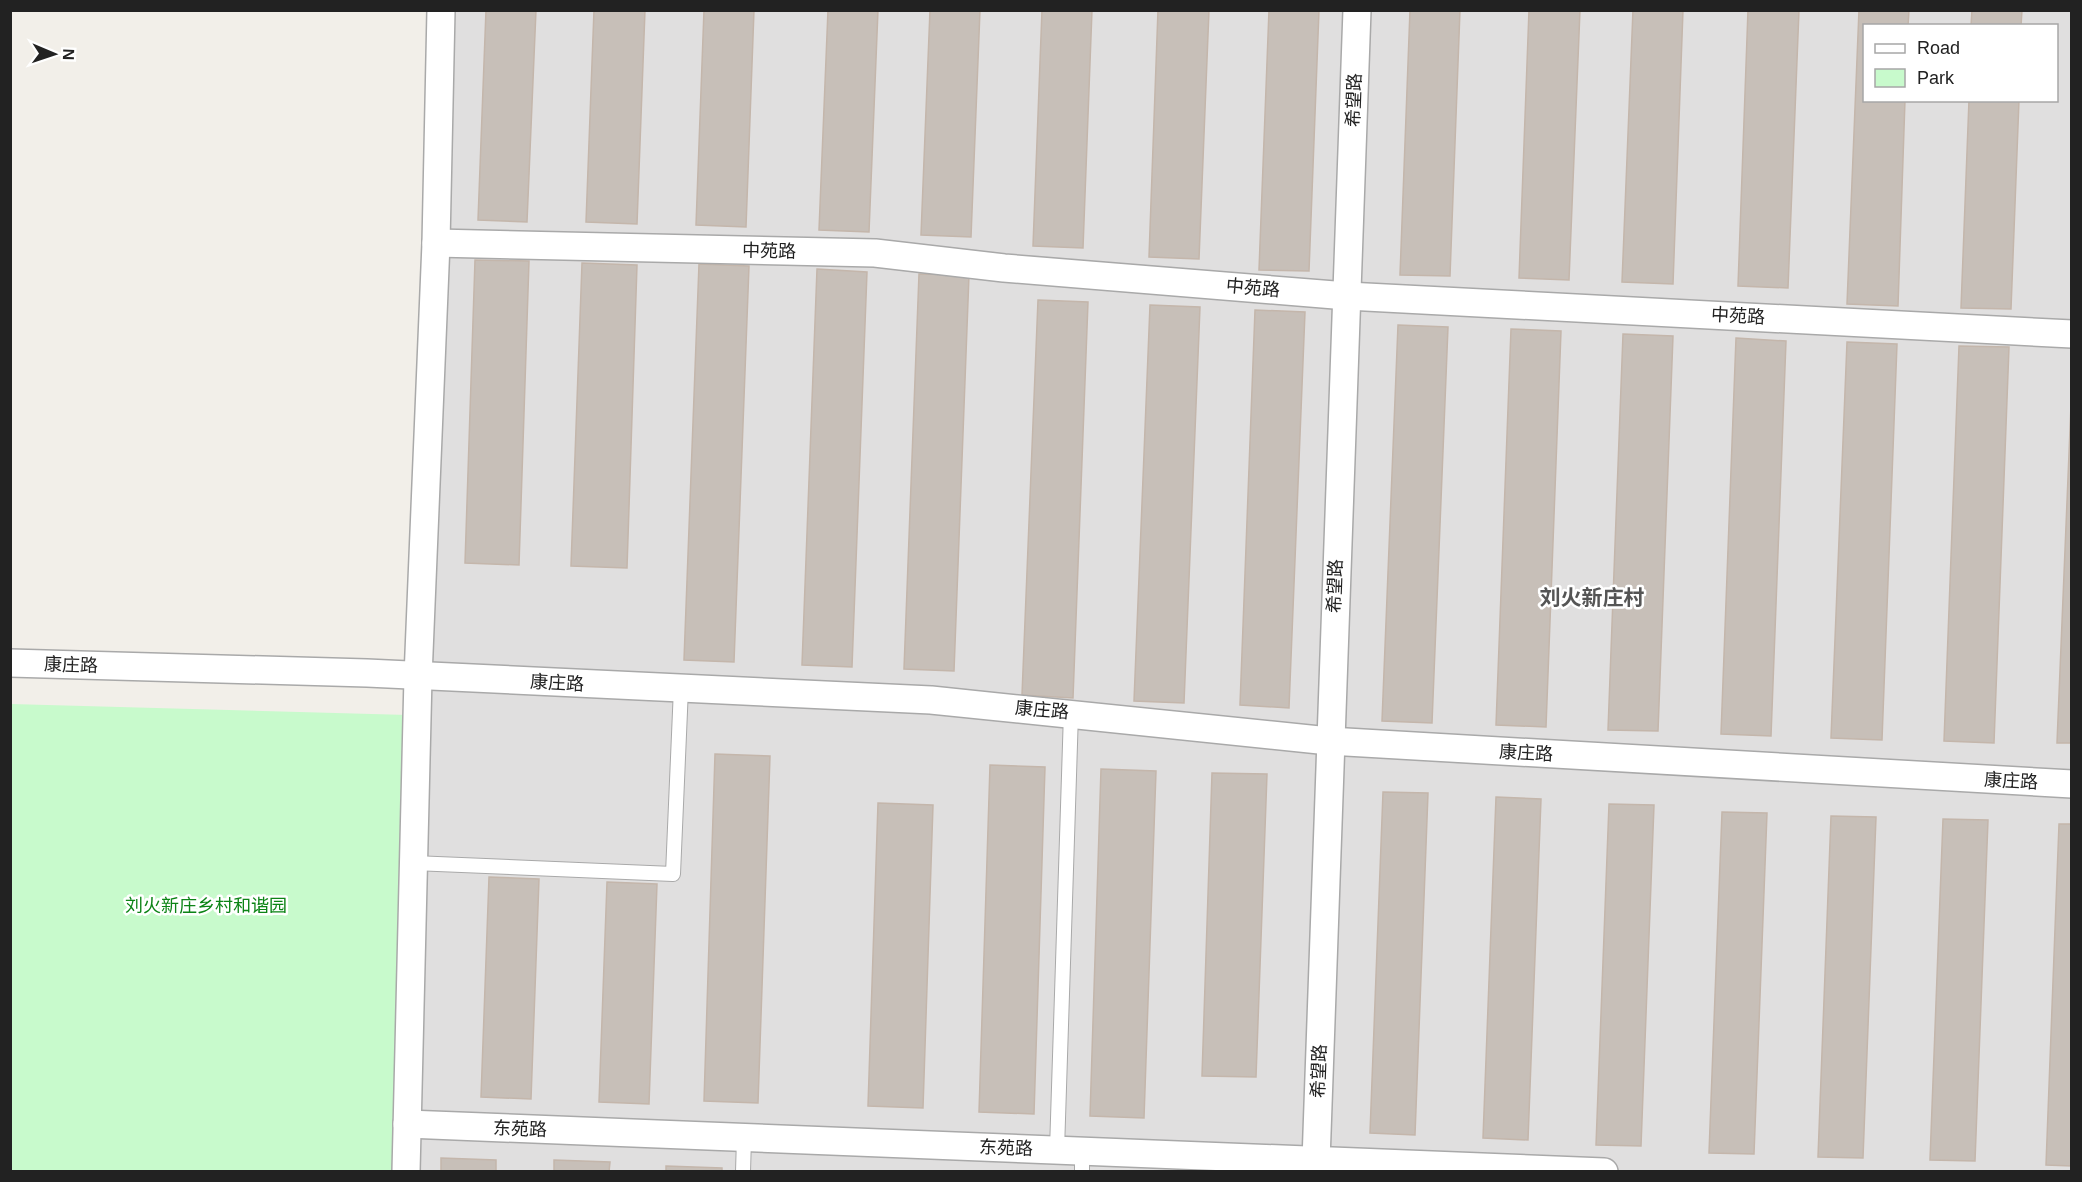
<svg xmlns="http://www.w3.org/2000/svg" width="2082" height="1182" viewBox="0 0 2082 1182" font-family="Helvetica,'Noto Sans SC',sans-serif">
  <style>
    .residential { fill: #e0dfdf; fill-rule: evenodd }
    .park { fill: #c8facc }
    .building { fill: #c7bfb8; stroke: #c4b6ab; stroke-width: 1.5 }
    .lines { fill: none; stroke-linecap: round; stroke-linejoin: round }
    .service-casing { stroke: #a9a9a9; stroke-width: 16 }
    .minor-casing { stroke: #a9a9a9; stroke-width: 30 }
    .service { stroke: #fff; stroke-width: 14 }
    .minor { stroke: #fff; stroke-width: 27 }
    .labels { text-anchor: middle; stroke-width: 5; stroke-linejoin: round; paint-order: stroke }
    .street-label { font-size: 18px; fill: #222; stroke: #fff }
    .park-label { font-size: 18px; fill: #0c8416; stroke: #fff }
    .quarter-label { font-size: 21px; font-weight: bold; fill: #555; stroke: #fff }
  </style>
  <rect width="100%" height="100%" fill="#f2efe9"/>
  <path class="residential" d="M430,11h1641v1160l-1678,1zM1864,26h192v74h-192z"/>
  <polygon class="park" points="11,704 408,715 393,1171 11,1172"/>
  <g class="building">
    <polygon points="486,10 536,10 527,222 478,220"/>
    <polygon points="594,10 645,10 637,224 586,222"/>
    <polygon points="704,10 754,10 746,227 696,225"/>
    <polygon points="828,10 878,10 869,232 819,230"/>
    <polygon points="930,10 980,10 971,237 921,235"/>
    <polygon points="1042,10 1092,10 1083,248 1033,246"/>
    <polygon points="1158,10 1209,10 1199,259 1149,257"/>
    <polygon points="1269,10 1319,10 1309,271 1259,270"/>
    <polygon points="1410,10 1460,10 1450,276 1400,275"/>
    <polygon points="1529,10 1580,10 1569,280 1519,278"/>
    <polygon points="1633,10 1683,10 1673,284 1622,282"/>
    <polygon points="1748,10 1799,10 1788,288 1738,286"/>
    <polygon points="1859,10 1909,10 1908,26 1864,26 1864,100 1905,100 1898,306 1847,304"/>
    <polygon points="1972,10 2022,10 2021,26 1971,26"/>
    <polygon points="1969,100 2019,100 2011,309 1961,308"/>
    <polygon points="475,260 529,261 519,565 465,563"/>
    <polygon points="582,263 637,265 627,568 571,566"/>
    <polygon points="699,264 749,266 734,662 684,660"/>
    <polygon points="817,269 867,272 852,667 802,665"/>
    <polygon points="919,274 969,275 954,671 904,669"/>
    <polygon points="1038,300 1088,302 1073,698 1022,695"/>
    <polygon points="1150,305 1200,307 1184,703 1134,701"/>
    <polygon points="1255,310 1305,312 1289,708 1240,705"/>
    <polygon points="1398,325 1448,327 1432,723 1382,721"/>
    <polygon points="1511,329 1561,331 1546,727 1496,725"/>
    <polygon points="1623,334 1673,336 1658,731 1608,730"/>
    <polygon points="1736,338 1786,341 1771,736 1721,734"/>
    <polygon points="1847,342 1897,344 1882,740 1831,738"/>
    <polygon points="1959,346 2009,347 1994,743 1944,741"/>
    <polygon points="2072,381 2072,743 2057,743"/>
    <polygon points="715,754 770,756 758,1103 704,1101"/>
    <polygon points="990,765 1045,767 1034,1114 979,1112"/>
    <polygon points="1101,769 1156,771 1144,1118 1090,1116"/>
    <polygon points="1212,773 1267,774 1256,1077 1202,1076"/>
    <polygon points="1383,792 1428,793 1415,1135 1370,1133"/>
    <polygon points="1496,797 1541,799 1528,1140 1483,1138"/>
    <polygon points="878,803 933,805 923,1108 868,1106"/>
    <polygon points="1609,804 1654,805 1641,1146 1596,1145"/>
    <polygon points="1722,812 1767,813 1754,1154 1709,1153"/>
    <polygon points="1831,816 1876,817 1863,1158 1818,1157"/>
    <polygon points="1943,819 1988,820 1975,1161 1930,1160"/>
    <polygon points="2059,824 2072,824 2072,1166 2046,1165"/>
    <polygon points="489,877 539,879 531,1099 481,1097"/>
    <polygon points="607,882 657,884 649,1104 599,1102"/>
    <polygon points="441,1158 496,1160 496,1172 441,1172"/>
    <polygon points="554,1160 610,1162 609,1172 554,1172"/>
    <polygon points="666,1166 722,1168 722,1172 666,1172"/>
  </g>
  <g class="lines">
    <g class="service-casing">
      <g id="service">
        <polyline points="413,863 673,874 681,688"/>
        <polyline points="1057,1150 1071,713"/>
        <polyline points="743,1172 744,1138"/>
        <polyline points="1082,1172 1082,1151"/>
      </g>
    </g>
    <g class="minor-casing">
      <g id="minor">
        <polyline points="436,243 875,253 1004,268 1347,296 2072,334"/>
        <polyline points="10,663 367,673 931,700 1329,741 2072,784"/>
        <polyline points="407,1124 1604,1172"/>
        <polyline points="1316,1161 1357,10"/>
        <polyline points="406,1172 418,677 436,243 441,10"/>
      </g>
    </g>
    <use href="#service" class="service"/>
    <use href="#minor" class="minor"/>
  </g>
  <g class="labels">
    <g class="street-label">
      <text transform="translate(1354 100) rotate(-88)" y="6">希望路</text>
      <text transform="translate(769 251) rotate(1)" y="6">中苑路</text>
      <text transform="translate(1253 288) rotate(5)" y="6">中苑路</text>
      <text transform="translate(1738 316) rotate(3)" y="6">中苑路</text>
      <text transform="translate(1335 586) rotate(-88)" y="6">希望路</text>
      <text transform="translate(71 665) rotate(2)" y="6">康庄路</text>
      <text transform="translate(557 683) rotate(3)" y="6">康庄路</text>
      <text transform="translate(1042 710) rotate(5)" y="6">康庄路</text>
      <text transform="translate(1526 753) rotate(3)" y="6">康庄路</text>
      <text transform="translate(2011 781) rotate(3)" y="6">康庄路</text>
      <text transform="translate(1319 1071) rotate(-88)" y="6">希望路</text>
      <text transform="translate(520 1129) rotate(2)" y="6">东苑路</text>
      <text transform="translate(1006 1148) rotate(2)" y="6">东苑路</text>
    </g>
    <g class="park-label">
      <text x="206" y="912">刘火新庄乡村和谐园</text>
    </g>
    <g class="quarter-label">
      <text x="1592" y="605">刘火新庄村</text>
    </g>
  </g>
  <rect width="2082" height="1182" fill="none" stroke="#222222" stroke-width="24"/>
  <rect x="1863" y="24" width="195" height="78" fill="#ffffff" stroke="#a7a7a7" stroke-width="1.5"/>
  <rect x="1875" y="44" width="30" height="9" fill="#ffffff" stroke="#a7a7a7" stroke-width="1.5"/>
  <text x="1917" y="54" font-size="18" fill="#222222">Road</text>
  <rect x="1875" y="69" width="30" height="18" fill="#c8facc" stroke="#a7a7a7" stroke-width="1.5"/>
  <text x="1917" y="84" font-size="18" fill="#222222">Park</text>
  <g transform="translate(54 54) rotate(92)" stroke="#ffffff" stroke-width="4.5" paint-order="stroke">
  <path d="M0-4.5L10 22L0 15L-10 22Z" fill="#222222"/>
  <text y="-9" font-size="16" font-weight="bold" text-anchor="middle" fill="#222222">N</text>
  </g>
</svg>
